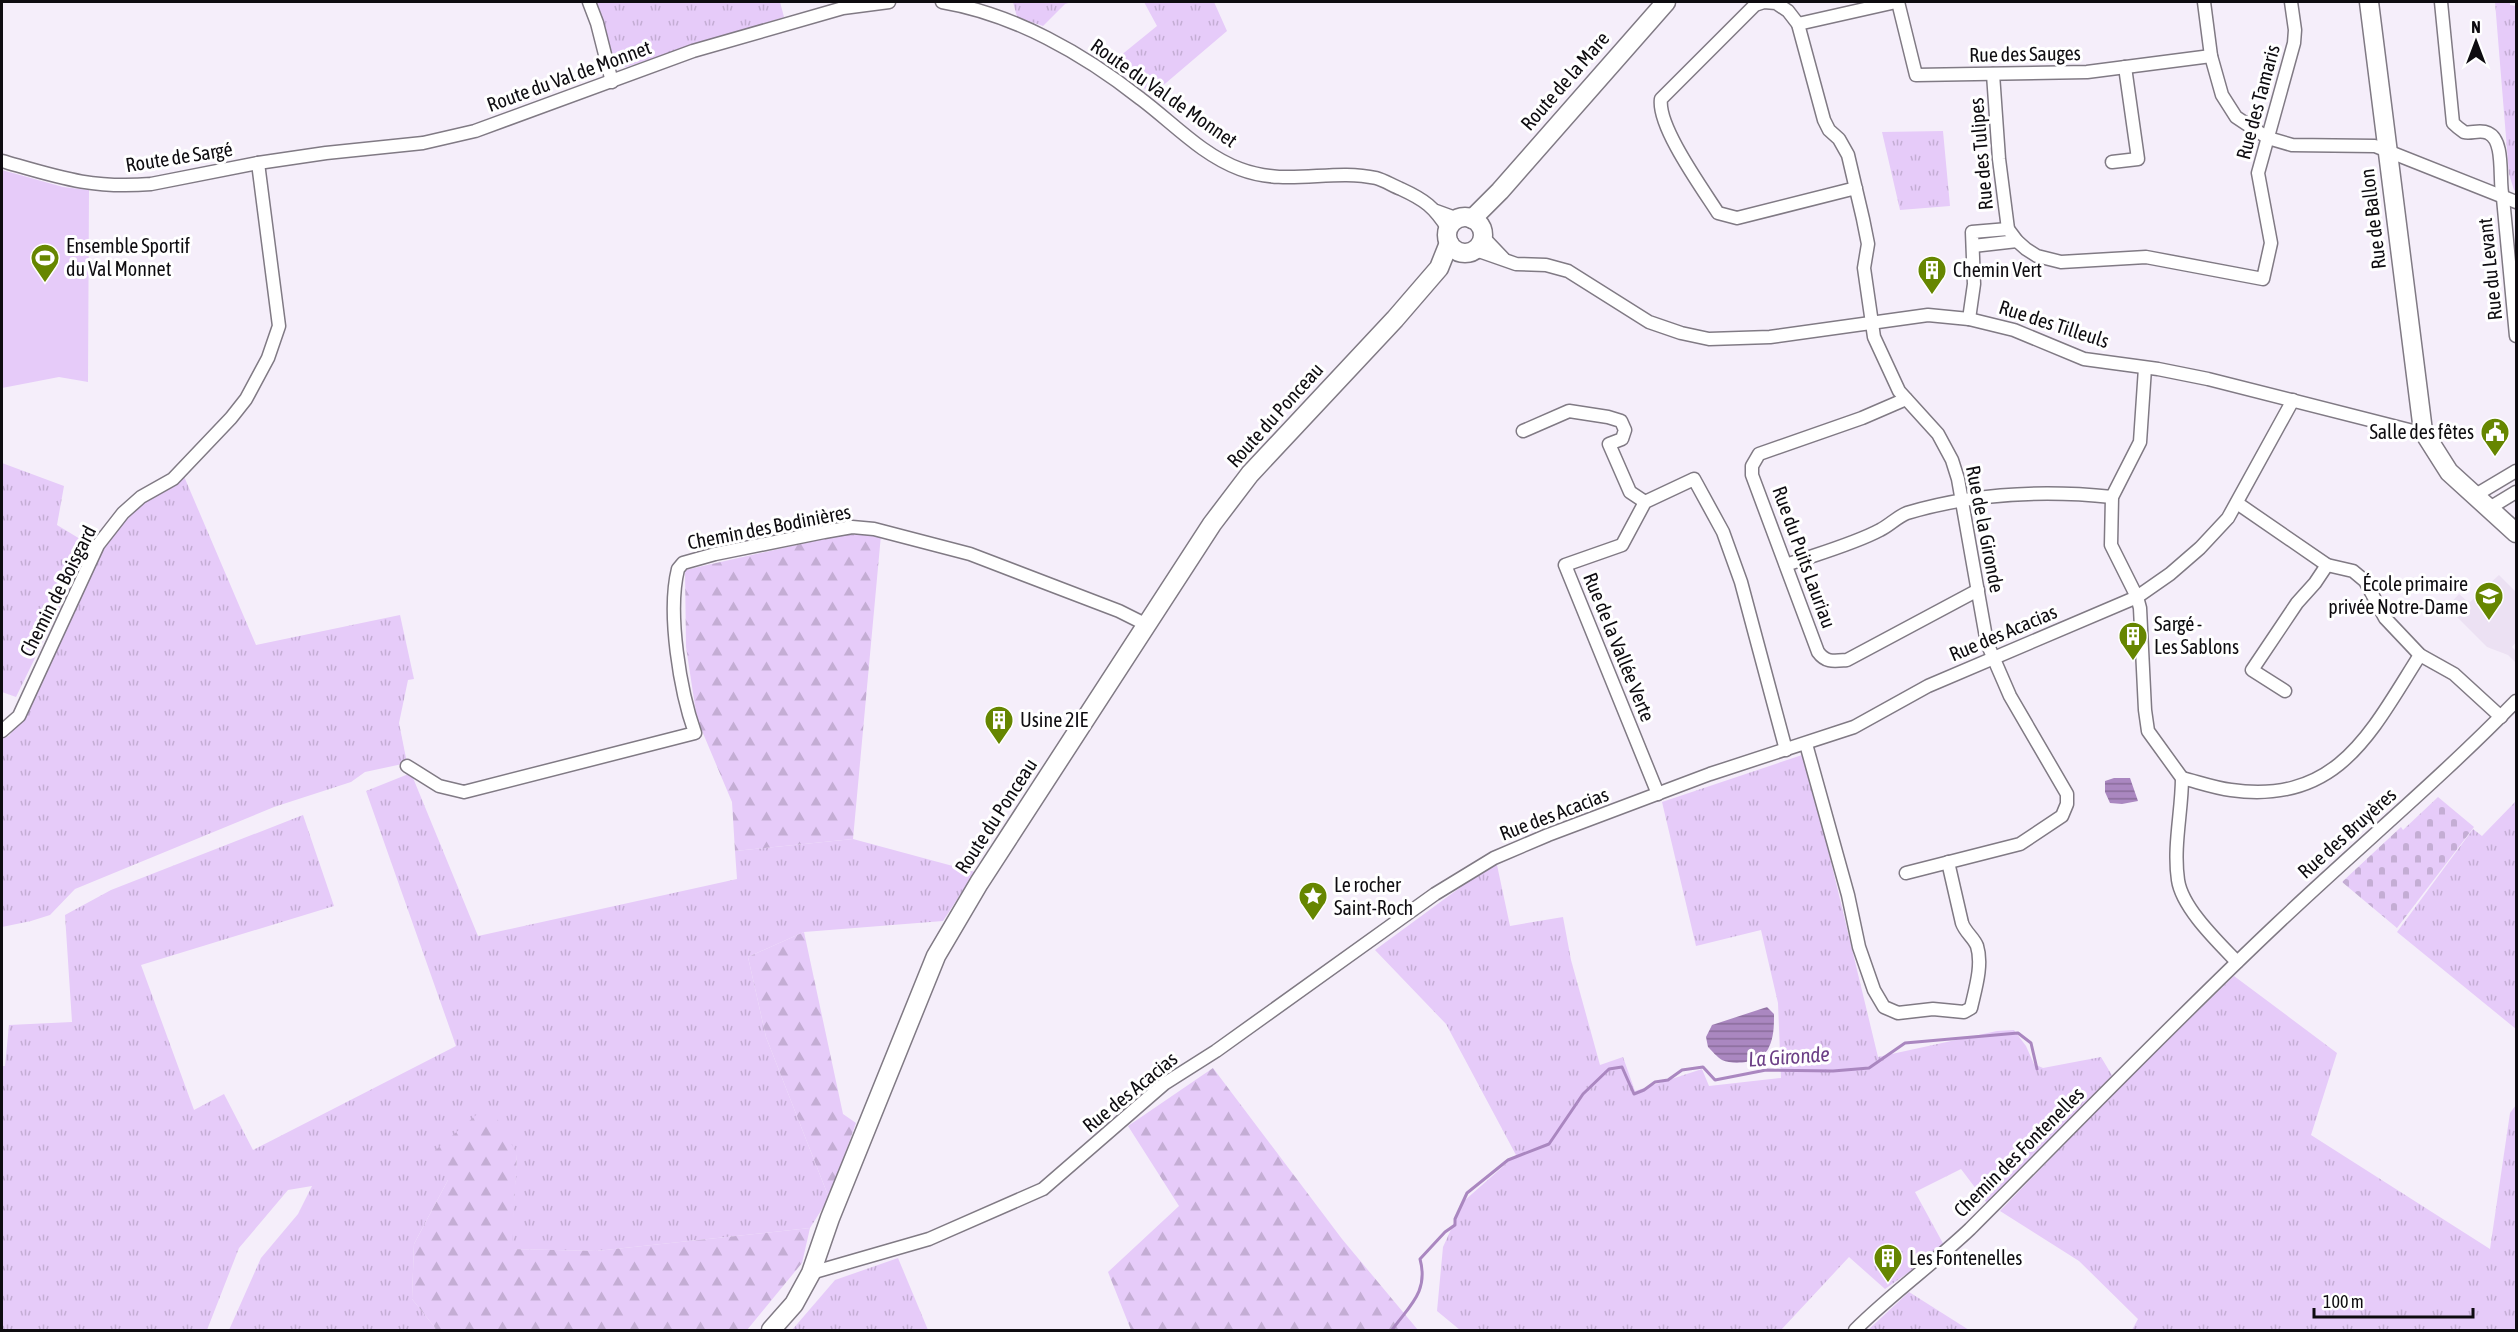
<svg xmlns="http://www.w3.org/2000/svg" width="2518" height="1332" viewBox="0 0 2518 1332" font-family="'Asap Condensed',sans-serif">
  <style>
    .built { fill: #ece1f3 }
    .grass { fill: url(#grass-tufts) }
    .forest { fill: url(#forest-firs) }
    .cemetery { fill: url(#cemetery-stones) }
    .garden { fill: #e6cbf9 }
    .water { fill: url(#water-rules) }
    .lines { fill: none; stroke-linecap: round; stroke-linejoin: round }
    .stream { stroke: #aa87c0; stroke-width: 3 }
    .street-casing { stroke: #807a84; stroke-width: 15 }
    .secondary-casing { stroke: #807a84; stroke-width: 21 }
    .street { stroke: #fff; stroke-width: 12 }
    .secondary { stroke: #fff; stroke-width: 18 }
    .labels { text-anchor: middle; stroke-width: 6; stroke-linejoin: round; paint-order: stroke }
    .street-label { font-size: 20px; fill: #0e0c10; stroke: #fff }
    .poi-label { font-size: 20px; fill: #0e0c10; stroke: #fff; text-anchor: start }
    .water-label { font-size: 21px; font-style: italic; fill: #6c3f86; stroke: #fff }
  </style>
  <defs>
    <pattern id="grass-tufts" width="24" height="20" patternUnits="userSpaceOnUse" patternTransform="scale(1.5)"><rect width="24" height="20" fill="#e6cbf9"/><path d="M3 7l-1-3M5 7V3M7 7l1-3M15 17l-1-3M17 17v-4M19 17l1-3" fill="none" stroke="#c4add4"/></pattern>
    <pattern id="forest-firs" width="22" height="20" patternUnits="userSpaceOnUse" patternTransform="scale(1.5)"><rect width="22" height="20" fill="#e6cbf9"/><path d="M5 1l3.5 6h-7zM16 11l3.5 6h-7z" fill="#c4add4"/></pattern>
    <pattern id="cemetery-stones" width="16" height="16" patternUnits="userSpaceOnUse" patternTransform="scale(1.5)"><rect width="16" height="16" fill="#e6cbf9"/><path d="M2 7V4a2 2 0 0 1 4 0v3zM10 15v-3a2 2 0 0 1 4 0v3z" fill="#c4add4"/></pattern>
    <pattern id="water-rules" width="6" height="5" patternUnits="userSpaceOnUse" patternTransform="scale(1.5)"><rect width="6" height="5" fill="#aa87c0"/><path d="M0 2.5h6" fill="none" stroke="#896d9b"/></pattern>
  </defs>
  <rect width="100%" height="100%" fill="#f5eefa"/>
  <polygon class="built" points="2499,575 2516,592 2516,642 2512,647 2516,651 2516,663 2508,655 2487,647 2447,607 2459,594 2469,603"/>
  <g class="grass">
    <polygon points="594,2 780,2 784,17 626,67 615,62"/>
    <polygon points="1013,2 1072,2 1065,4 1043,26 1017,17"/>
    <polygon points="1144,2 1214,2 1227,31 1153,94 1109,65 1157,26"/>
    <polygon points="2495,2 2510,2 2510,5 2516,6 2516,191 2514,190 2509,174"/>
    <polygon points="1943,131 1950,206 1900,210 1882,132"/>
    <polygon points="2,463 64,486 57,525 90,545 16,697 2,692"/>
    <polygon points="183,474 256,645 400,615 414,679 408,680 399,723 407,763 365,772 351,782 274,807 75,889 50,915 31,921 2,927 2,739 9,736 23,717 103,548 130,513 170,486"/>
    <polygon points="1805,754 1878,1057 1997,1031 2014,1030 2026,1046 2034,1064 2043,1068 2101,1057 2113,1077 1989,1206 1961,1169 1915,1192 1945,1247 1885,1289 1849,1257 1781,1330 1460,1330 1437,1311 1443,1247 1464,1201 1516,1155 1446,1024 1375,950 1469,881 1497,865 1510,926 1563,917 1571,960 1600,1065 1623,1057 1635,1091 1702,1069 1709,1086 1781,1078 1778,1003 1761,930 1696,946 1662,802"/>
    <polygon points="411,773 478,936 737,879 735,851 853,839 975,872 943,921 804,932 748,957 766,1037 829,1198 810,1228 596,1251 511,1249 517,1154 448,1180 414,1244 412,1299 437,1330 229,1330 261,1258 298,1214 312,1186 288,1190 239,1248 207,1330 2,1330 2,1066 5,1066 9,1025 72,1022 65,915 111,890 303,815 334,906 141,965 194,1110 224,1094 253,1150 456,1046 366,791"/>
    <polygon points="2516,801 2516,1029 2397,932 2473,829 2482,836"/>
    <polygon points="2234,976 2337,1053 2311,1135 2490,1249 2510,1113 2516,1105 2516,1330 2132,1330 2138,1319 2079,1261 2000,1211 2119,1087"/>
    <polygon points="898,1258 928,1330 792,1330 835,1280"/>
    <polygon points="1909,1292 1969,1330 1868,1330"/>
  </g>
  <g class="forest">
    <polygon points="846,534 881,535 853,839 735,851 732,802 697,719 686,647 685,570"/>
    <polygon points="804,932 843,1114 856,1123 829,1198 766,1037 748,957"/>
    <polygon points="1213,1068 1342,1239 1418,1330 1131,1330 1108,1272 1179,1206 1128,1126"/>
    <polygon points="483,1109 495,1115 517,1154 512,1249 596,1251 810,1228 802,1263 747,1330 437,1330 412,1299 414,1244 448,1180 430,1155"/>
  </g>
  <polygon class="cemetery" points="2438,797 2474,827 2397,928 2342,882 2401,827 2403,830"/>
  <polygon class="garden" points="2,170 63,187 89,190 88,382 59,377 2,388"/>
  <g class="water">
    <polygon points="2114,778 2130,778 2138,801 2122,804 2110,803 2105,792 2105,781"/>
    <path d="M1767,1007l7,7c0,11 0,23 -5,33 -6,15 -33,19 -47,13 -5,-3 -10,-9 -14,-13l-2,-10 6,-12z"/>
  </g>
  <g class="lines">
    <path class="stream" d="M1392,1330c17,-24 37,-38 28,-71l25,-27 10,-7v-6l12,-26 41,-33 41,-16 34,-50 26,-25 13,-2 12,27 10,-4 11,-8 13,-2 14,-10 21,-3 12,13 51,-10 67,1 36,-3 36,-25 113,-10 13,10 6,26"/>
    <g class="street-casing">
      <g id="street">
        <polyline points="589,2 597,23 612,82"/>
        <path d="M942,2c72,12 142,52 199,97 32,24 61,56 99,70 47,18 91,-1 136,9 8,2 17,8 25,11 24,11 33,18 47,40"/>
        <polyline points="1898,2 1916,75 2087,72 2211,56"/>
        <polyline points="2204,2 2211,56 2222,95 2236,117 2254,129 2268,138 2292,145 2375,146 2516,202"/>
        <path d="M2441,2l12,121c3,3 8,7 11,9 7,2 16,-3 24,1 18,8 10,49 15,65l13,138"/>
        <polyline points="1798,24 1896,2"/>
        <polyline points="1993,74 1999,159 2008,229 2017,241 2026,249 2037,256 2061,262 2146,257 2263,279 2271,243 2258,173 2294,43 2295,30 2291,2"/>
        <path d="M2,161c56,16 89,28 149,23l107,-21 68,-10 97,-10 52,-12 218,-80 150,-43 46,-6"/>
        <polyline points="2112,162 2138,159 2125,67"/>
        <path d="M1856,188l-119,30 -19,-5c-16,-25 -61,-87 -57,-114l94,-94 9,-3 12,1 12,8 10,13 26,96 5,10 10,9 9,16 15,64 5,25 -4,24 10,69 25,54 39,43 14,26 6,19 29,164 23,53 57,98v10l-5,12 -42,28 -114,29"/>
        <polyline points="1436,211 1458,219"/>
        <polyline points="1483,237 1503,258"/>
        <polyline points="1973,246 2017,241"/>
        <polyline points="1476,250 1516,264 1546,265 1568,271 1649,322 1681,333 1709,339 1770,337 1928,315 1969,319 2014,330 2084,359 2158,369 2208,379 2413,431 2423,431"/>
        <polyline points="1969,319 1974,284 1972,232 2008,229"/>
        <path d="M2145,368l-5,74 -28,55 -1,48 26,52 3,11 5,102 3,21 34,47c0,33 -9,68 -4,102 4,28 40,62 59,82"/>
        <path d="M1906,399l-44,19 -103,36 -7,12v9l66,177c8,11 16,9 29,8l131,-70"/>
        <polyline points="1523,431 1569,411 1608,417 1621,421 1625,430 1622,439 1609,444 1630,492 1645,502"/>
        <polyline points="2474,496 2516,471"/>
        <polyline points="2237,503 2327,565 2353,571 2365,581 2385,618 2420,655 2454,674 2501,717"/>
        <polyline points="2488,509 2516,492"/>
        <path d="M1786,565c28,-10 68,-21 94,-35 10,-5 17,-13 27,-17 67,-20 136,-23 205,-16"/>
        <polyline points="2285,691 2252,670 2297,603 2315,583 2327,565"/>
        <polyline points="2,731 19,716 98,545 123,513 141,497 173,479 231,418 246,399 268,358 279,326 258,163"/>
        <path d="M1806,744l42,151 11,52 15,43 10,17 14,6 35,-4 31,3 7,-4c4,-18 12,-43 6,-62 -3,-8 -12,-14 -15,-23l-14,-61"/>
        <path d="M407,766l32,20 25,6 231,-59c-15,-42 -28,-120 -17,-164l5,-6 32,-9 109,-22 28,-5 22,2 96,25 149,57 28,14"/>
        <path d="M2182,778c16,4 33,10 49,12 107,15 140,-58 189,-135"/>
        <polyline points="1658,794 1565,565 1622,545 1645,502 1694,479 1723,532 1741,582 1786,750"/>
        <polyline points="811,1273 929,1239 1043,1189 1164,1084 1216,1051 1435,894 1494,858 1548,835 1710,774 1854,727 1928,686 2137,597 2170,574 2200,548 2228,518 2293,400"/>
        <path d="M1855,1330c36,-36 78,-66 115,-101 102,-102 202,-206 307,-305 79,-75 163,-145 239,-223"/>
      </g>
    </g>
    <g class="secondary-casing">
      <g id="secondary">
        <polyline points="2369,2 2423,431 2449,472 2516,533"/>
        <circle cx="1465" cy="235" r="18"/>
        <polyline points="1472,219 1500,191 1666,2"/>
        <polyline points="771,1330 794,1304 811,1273 830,1218 936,956 979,883 1212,524 1250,474 1395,319 1439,268 1449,243"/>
      </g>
    </g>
    <use href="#street" class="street"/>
    <use href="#secondary" class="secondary"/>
  </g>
  <defs>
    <g id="stadium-pin" transform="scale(1.5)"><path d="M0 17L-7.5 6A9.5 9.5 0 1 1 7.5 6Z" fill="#668600" stroke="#fff"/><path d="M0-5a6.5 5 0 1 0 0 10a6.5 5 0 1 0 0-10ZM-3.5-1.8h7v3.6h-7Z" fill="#fff"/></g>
    <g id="building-pin" transform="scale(1.5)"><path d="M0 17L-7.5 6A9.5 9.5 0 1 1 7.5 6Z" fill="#668600" stroke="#fff"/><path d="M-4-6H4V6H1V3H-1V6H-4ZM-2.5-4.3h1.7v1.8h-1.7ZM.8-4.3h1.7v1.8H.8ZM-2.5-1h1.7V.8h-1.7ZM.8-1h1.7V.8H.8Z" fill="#fff"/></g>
    <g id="civic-pin" transform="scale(1.5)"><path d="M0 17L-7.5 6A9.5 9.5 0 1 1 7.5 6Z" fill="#668600" stroke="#fff"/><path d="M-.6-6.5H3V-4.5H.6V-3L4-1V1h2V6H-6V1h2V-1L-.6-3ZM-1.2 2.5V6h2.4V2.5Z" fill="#fff"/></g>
    <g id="school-pin" transform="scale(1.5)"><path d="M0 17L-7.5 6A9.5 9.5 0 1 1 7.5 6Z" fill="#668600" stroke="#fff"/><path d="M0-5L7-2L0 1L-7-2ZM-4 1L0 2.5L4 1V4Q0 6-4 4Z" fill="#fff"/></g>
    <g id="sight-pin" transform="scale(1.5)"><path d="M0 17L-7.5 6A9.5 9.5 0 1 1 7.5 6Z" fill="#668600" stroke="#fff"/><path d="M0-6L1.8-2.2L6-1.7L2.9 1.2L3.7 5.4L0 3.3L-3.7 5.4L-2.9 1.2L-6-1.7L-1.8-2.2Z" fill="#fff"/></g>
  </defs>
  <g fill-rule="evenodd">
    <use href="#stadium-pin" x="45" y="258"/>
    <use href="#building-pin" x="1932" y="270"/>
    <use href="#civic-pin" x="2495" y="432"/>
    <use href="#school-pin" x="2489" y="596"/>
    <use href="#building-pin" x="2133" y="636"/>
    <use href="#building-pin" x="999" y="720"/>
    <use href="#sight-pin" x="1313" y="896"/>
    <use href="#building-pin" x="1888" y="1258"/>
  </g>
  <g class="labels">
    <g class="street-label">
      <text transform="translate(2025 54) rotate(-1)" y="7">Rue des Sauges</text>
      <text transform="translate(569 76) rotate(-20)" y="7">Route du Val de Monnet</text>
      <text transform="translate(1565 81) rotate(-49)" y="7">Route de la Mare</text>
      <text transform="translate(1164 93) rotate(35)" y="7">Route du Val de Monnet</text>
      <text transform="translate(2258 102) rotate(-75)" y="7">Rue des Tamaris</text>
      <text transform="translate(1981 154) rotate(-95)" y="7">Rue des Tulipes</text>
      <text transform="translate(179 157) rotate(-9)" y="7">Route de Sargé</text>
      <text transform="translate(2373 219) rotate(-97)" y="7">Rue de Ballon</text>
      <text transform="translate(2490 269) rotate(-96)" y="7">Rue du Levant</text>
      <text transform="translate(2054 324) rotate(18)" y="7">Rue des Tilleuls</text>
      <text transform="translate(1275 415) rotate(-48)" y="7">Route du Ponceau</text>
      <text transform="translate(769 527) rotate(-11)" y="7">Chemin des Bodinières</text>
      <text transform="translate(1985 529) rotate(79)" y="7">Rue de la Gironde</text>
      <text transform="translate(1804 557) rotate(70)" y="7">Rue du Puits Lauriau</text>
      <text transform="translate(58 591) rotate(-63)" y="7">Chemin de Boisgard</text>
      <text transform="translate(2003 633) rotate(-23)" y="7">Rue des Acacias</text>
      <text transform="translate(1619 647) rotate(68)" y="7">Rue de la Vallée Verte</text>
      <text transform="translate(1554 814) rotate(-21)" y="7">Rue des Acacias</text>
      <text transform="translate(996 816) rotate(-57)" y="7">Route du Ponceau</text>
      <text transform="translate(2347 833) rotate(-42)" y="7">Rue des Bruyères</text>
      <text transform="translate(1130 1092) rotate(-39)" y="7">Rue des Acacias</text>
      <text transform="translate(2019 1152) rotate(-45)" y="7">Chemin des Fontenelles</text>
    </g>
    <g class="poi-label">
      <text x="66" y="253">Ensemble Sportif<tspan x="66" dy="23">du Val Monnet</tspan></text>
      <text x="1953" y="277">Chemin Vert</text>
      <text x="2474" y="439" text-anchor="end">Salle des fêtes</text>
      <text x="2468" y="591" text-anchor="end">École primaire<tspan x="2468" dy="23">privée Notre-Dame</tspan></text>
      <text x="2154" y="631">Sargé -<tspan x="2154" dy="23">Les Sablons</tspan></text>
      <text x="1020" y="727">Usine 2IE</text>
      <text x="1334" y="892">Le rocher<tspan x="1334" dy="23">Saint-Roch</tspan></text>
      <text x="1909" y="1265">Les Fontenelles</text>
    </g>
    <g class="water-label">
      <text transform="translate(1789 1057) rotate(-4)" y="7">La Gironde</text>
    </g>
  </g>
  <rect width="2518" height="1332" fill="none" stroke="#0e0c10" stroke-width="6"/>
  <g transform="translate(2476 42)" stroke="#ffffff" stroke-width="4.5" paint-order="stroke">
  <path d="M0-4.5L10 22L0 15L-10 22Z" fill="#0e0c10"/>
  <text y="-9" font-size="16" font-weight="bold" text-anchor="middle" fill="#0e0c10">N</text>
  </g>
  <path d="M2314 1308v9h159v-9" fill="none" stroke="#0e0c10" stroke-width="3"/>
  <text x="2323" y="1308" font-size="18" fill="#0e0c10" stroke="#ffffff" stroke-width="4.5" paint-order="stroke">100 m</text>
</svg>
